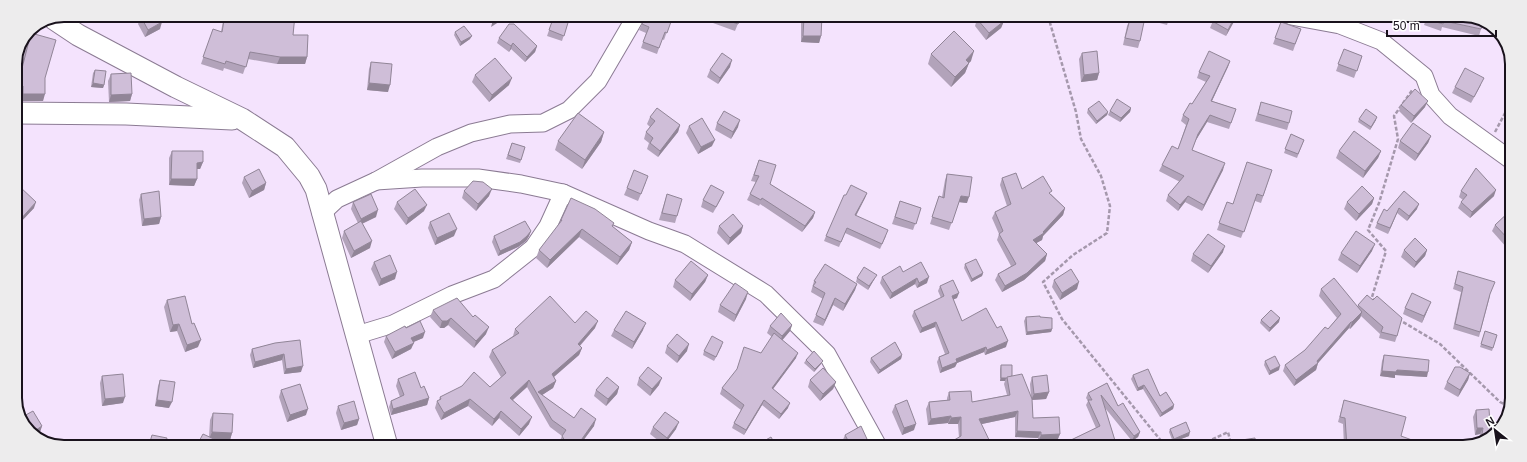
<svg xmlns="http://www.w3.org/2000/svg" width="1527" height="462" viewBox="0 0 1527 462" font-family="Arial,sans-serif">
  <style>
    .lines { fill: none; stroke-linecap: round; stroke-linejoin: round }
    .minor-casing { stroke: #8b7b93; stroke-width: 19 }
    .tertiary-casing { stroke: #8b7b93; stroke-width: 23 }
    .path { stroke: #a598ac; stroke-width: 2.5; stroke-dasharray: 4 2; stroke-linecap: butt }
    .minor { stroke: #fff; stroke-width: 17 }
    .tertiary { stroke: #fff; stroke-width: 21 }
    .wall { fill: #b2a3ba }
    .shaded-wall { fill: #918597 }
    .building { fill: #cfbed8; stroke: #918597 }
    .rim { fill: none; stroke: #19121c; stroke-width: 2 }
  </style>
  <rect width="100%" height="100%" fill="#f4e3fd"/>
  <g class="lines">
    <g class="minor-casing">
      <g id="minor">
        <polyline points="1291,16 1340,25 1381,41 1424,76 1431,95 1450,116 1511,160"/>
        <polyline points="376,181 422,178 478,178 521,184 563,193 649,231 685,244 766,294 827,354 878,446"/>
        <polyline points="321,214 337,199 376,181 437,147 471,133 510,124 543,123 569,110 598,81 636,16"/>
        <polyline points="357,335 393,324 452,295 494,279 533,248 548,226 563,193"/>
      </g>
    </g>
    <g class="tertiary-casing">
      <g id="tertiary">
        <polyline points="54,19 78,35 176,87 242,119 285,147 309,176 316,189 387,446"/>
        <polyline points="15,113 126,114 232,119"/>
      </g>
    </g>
    <g class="path">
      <polyline points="1048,16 1076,112 1081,139 1101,176 1110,206 1107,233 1073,255 1043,282 1062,319 1162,442 1175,447"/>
      <polyline points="1495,132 1512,100"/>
      <polyline points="1375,302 1372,297 1386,251 1368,230 1379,203 1398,139 1394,116 1413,89"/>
      <polyline points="1398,319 1440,344 1500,402 1510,407"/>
      <polyline points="1196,447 1228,432 1231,444"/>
    </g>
    <use href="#minor" class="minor"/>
    <use href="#tertiary" class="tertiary"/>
  </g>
  <g class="wall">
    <polygon points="99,15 107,15 104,19"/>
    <polygon points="224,15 295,15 293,35 307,57 305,64 277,64 248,59 243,74 224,68 223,71 201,64 213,29 221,32"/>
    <polygon points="554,16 570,16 562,41 547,36"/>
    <polygon points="715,16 741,16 735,31 713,23"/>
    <polygon points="802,16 822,16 821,36 819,43 801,42 801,19"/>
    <polygon points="1060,16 1073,16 1071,20"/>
    <polygon points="1157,16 1170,16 1167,25 1156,22"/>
    <polygon points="1215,16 1236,16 1226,36 1210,28"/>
    <polygon points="141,17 160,29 145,37 138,24"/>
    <polygon points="672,17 664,40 662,39 657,54 641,48 646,33 639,30 642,24"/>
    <polygon points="1427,17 1481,29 1479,36 1442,27 1441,31 1424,25"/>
    <polygon points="977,19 1004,21 1001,28 986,40 975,26"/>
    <polygon points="1130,19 1140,41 1138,48 1123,45 1127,26"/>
    <polygon points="1281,22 1301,29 1293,51 1273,44"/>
    <polygon points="455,32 470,39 460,46 454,35"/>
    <polygon points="31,33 45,78 43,101 21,101 21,93 15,91 28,40"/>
    <polygon points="499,38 537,46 535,52 525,62 511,49 509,52 497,43"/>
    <polygon points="1344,49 1362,56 1354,78 1336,71"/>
    <polygon points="1082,53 1099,73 1097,80 1081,82 1079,59"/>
    <polygon points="931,54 971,61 969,63 965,73 951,87 928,64"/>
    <polygon points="1230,61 1212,101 1236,109 1229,129 1207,122 1196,140 1192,150 1223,170 1202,211 1185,202 1178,211 1166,201 1168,195 1180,182 1159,171 1162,165 1178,149 1186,125 1181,121 1183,115 1192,104 1206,82 1197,78 1199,72"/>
    <polygon points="371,62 388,92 367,90 369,69"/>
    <polygon points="730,67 718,84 707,77 710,70"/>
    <polygon points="95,70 104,85 103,88 91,87 93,73"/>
    <polygon points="111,74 132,94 130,101 109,102 108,81"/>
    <polygon points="475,75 509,85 489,102 472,82"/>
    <polygon points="1481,85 1471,103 1452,93 1455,87"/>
    <polygon points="1261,102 1289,123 1287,130 1255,121"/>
    <polygon points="1401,105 1425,107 1411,123 1399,111"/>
    <polygon points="1131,108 1130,112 1120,122 1108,115 1110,111"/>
    <polygon points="1088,109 1108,112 1107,115 1096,124 1087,113"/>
    <polygon points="1512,109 1512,122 1507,119"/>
    <polygon points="650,117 680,125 678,132 658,157 647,149 649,143 644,139 646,132 650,127 647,124"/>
    <polygon points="1359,119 1376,120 1370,130 1358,122"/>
    <polygon points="717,123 738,127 731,139 715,130"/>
    <polygon points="689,126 712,146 698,154 686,133"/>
    <polygon points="604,132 601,142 582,169 555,150 558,141"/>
    <polygon points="1291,134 1304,140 1297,158 1284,153"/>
    <polygon points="1431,136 1428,143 1415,161 1398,148 1400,141"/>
    <polygon points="512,143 525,147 520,163 506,159"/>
    <polygon points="172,151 203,162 200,169 197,169 197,179 194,186 169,185 169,158"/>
    <polygon points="1339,151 1381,151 1378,158 1363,178 1336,158"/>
    <polygon points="759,160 770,184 815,212 813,218 802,232 760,204 759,206 747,200 756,182 751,181"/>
    <polygon points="1272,170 1261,203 1255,201 1241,238 1217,230 1227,202 1233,204"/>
    <polygon points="947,174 967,203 959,202 949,230 930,224 939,196 942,197 945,180"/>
    <polygon points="244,177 266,183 264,190 249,198 242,183"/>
    <polygon points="1002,178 1022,189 1051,194 1065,208 1063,215 1043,236 1042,240 1036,243 1047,254 1045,261 1024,280 1002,292 995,280 998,274 1011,266 997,240 999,234 992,218 995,212 1007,206 1000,185"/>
    <polygon points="646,182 638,201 624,195 627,188"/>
    <polygon points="15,189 34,208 16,227 15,226"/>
    <polygon points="464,191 489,196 476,211 462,198"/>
    <polygon points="1404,191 1417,209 1407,221 1397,213 1388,234 1375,228 1377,223"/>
    <polygon points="1461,191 1494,196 1470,218 1458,208 1461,202 1463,200 1459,197"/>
    <polygon points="724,192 721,199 713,213 701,207 703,200"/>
    <polygon points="867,193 865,198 856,216 886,236 880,249 845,233 839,247 824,241 826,236 846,195"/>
    <polygon points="141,194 161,217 159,224 142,226 139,200"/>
    <polygon points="667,194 677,216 675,223 659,220"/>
    <polygon points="1374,198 1372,204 1356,221 1344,209 1347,202"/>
    <polygon points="900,201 921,208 913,230 892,224"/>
    <polygon points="353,202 376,217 362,224 370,248 351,258 342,238 344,231 358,223 351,209"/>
    <polygon points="397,202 424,211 406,225 394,209"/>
    <polygon points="1511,210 1511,245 1507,248 1492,231 1495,225"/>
    <polygon points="561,220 614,223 613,227 632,242 629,250 617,265 579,237 547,268 536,258 539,250 560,224"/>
    <polygon points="430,222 454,236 435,245 428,228"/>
    <polygon points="719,226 743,226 741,233 728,245 717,233"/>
    <polygon points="531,231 529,236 526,241 518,247 498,256 492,242 494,236"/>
    <polygon points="1404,250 1427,250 1425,256 1414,268 1401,257"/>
    <polygon points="1372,251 1357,273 1338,260 1341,253"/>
    <polygon points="1223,252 1208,273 1191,261 1193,254"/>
    <polygon points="374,262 395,279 379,286 371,269"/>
    <polygon points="965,264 983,273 982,276 971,282 964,268"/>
    <polygon points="1458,271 1490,296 1479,337 1453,329 1461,292 1453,289"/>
    <polygon points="903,272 927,283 917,288 915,284 890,299 880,283 882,277"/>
    <polygon points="708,275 705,282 690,301 673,287 675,280"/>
    <polygon points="857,278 875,278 868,290 856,282"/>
    <polygon points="1054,280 1077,289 1060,300 1052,287"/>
    <polygon points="814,281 857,284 855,290 843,311 833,305 823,326 813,322 823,299 811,292"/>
    <polygon points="940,286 957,298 953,299 962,321 1006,347 985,355 984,352 957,363 955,367 940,373 937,362 939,357 945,354 935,327 920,333 912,316 914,311 941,298 938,291"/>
    <polygon points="1321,289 1358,306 1358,305 1397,336 1395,342 1379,338 1380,334 1361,316 1360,318 1350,329 1349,328 1318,363 1316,370 1294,386 1283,371 1285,365 1305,350 1328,329 1337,318 1319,296"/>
    <polygon points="746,299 734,322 718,312 720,305"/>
    <polygon points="167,300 192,324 198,347 185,352 177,331 170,332 164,307"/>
    <polygon points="1405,308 1428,309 1422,323 1403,314"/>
    <polygon points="433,310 473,317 486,334 474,348 448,325 444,328 440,328 430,317"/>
    <polygon points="1026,317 1040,317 1052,329 1051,332 1026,335 1024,321"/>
    <polygon points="1261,320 1279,322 1269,332 1260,323"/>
    <polygon points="575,323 595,328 580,346 582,348 579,355 554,377 556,381 553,388 542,395 574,418 594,426 579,446 561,446 559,443 562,436 550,427 527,387 513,400 529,424 519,436 499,418 492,426 468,406 441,420 435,408 437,401 439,400 440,397 490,387 501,377 489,357 492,350 513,336 515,329"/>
    <polygon points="792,325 790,331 782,340 796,358 773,389 788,408 779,419 762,405 744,435 732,428 734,423 741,410 720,394 722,388 761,353 772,337 767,333 770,326"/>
    <polygon points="406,328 423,338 413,342 411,349 392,359 384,342 386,336"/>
    <polygon points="614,330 643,330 632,349 611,336"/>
    <polygon points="1485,331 1497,335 1492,351 1480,347"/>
    <polygon points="275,343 301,372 284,374 282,360 253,368 250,355 252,349"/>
    <polygon points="667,346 687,351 677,363 665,353"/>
    <polygon points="722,346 714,361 703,355 704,351"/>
    <polygon points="902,355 901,359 878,374 870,362 871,358"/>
    <polygon points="1384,355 1427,377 1395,375 1395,378 1380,376 1382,361"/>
    <polygon points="806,360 821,364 814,372 804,363"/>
    <polygon points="1265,361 1279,370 1269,375 1264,365"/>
    <polygon points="1001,365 1012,376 1031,398 1030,384 1032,377 1049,392 1046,399 1032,400 1033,418 1060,434 1057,441 1038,442 1038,438 1015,437 1015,417 982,424 959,438 958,424 948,424 948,423 928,425 926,409 929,402 947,400 947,398 949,392 972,402 1007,395 1004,384 1005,381 1000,381 1000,369"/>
    <polygon points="1470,373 1468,380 1458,397 1444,389 1447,382"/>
    <polygon points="1133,375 1160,396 1174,405 1173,409 1160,417 1143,389 1137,391 1131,379"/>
    <polygon points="102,376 123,403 102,406 100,383"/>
    <polygon points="639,378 659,385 650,396 637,385"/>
    <polygon points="398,379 421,388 429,398 427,405 391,415 389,407 391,401 400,397 396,386"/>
    <polygon points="160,380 169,408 155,406 158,386"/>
    <polygon points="810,380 836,382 833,389 820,401 808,387"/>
    <polygon points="1107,383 1118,406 1140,432 1138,437 1132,441 1105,408 1117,447 1070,447 1069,445 1071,440 1096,428 1086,405 1088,401 1086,398 1088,393"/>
    <polygon points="619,387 617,394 606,406 594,396 596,390"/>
    <polygon points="281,390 306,415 287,422 279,397"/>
    <polygon points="1344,400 1401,436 1422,447 1344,447 1343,424 1338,422"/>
    <polygon points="895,405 914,430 902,435 892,412"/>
    <polygon points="338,406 359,419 357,425 341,430 336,413"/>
    <polygon points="1476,410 1491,438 1479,442 1480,434 1475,435 1473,417"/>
    <polygon points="213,413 232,433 230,440 215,439 216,440 213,445 197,445 209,437 210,420"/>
    <polygon points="22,417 42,426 40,432 35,435 27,430"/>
    <polygon points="653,427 676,429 664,445 650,434"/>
    <polygon points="1170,429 1189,436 1173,442 1169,432"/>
    <polygon points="845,435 865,445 863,446 845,446 842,442"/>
  </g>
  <g class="shaded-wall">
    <polygon points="500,16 508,16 491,27 493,20"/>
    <polygon points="1235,16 1236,16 1235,20 1226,36 1228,30"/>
    <polygon points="1004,21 1001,28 986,40 989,33"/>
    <polygon points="162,22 160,29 145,37 148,30"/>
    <polygon points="472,36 470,39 460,46 461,42"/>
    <polygon points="803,36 821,36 819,43 801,42"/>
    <polygon points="513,43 511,49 509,52 511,46"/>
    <polygon points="537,46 535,52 525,62 527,57"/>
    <polygon points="974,51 971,61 962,70 966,60"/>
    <polygon points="280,57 307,57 305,64 277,64"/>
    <polygon points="732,60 730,67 718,84 720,78"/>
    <polygon points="1230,61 1228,67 1209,107 1211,101"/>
    <polygon points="969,63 965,73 951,87 955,77"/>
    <polygon points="1099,73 1097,80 1081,82 1084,75"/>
    <polygon points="512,78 509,85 489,102 492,95"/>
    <polygon points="93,83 104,85 103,88 91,87"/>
    <polygon points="369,83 390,85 388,92 367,90"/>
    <polygon points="23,94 45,94 43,101 21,101"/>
    <polygon points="132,94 130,101 109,102 111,95"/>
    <polygon points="1428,101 1425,107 1411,123 1414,116"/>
    <polygon points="1131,108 1130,112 1120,122 1121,118"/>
    <polygon points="1108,112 1107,115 1096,124 1097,121"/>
    <polygon points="1210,115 1207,122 1196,140 1198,134"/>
    <polygon points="1377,117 1376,120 1370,130 1371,127"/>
    <polygon points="740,120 738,127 731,139 733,132"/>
    <polygon points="680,125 678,132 658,157 660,151"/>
    <polygon points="604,132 601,142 582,169 585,160"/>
    <polygon points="1431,136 1428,143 1415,161 1418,154"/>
    <polygon points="715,140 712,146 698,154 701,147"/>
    <polygon points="1381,151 1378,158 1363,178 1365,171"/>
    <polygon points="203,162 200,169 195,169 197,163"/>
    <polygon points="1225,163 1223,170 1202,211 1204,205"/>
    <polygon points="171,179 197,179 194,186 169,185"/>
    <polygon points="266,183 264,190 249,198 252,191"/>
    <polygon points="492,189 489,196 476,211 478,204"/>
    <polygon points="1496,190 1494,196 1470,218 1472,212"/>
    <polygon points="867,193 865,198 853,221 855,215"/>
    <polygon points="961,196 969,197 967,203 958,202"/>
    <polygon points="1188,196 1185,202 1178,211 1180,205"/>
    <polygon points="1374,198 1372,204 1356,221 1359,214"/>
    <polygon points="36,202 34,208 16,227 19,221"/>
    <polygon points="1419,204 1417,209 1407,221 1409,216"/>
    <polygon points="427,205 424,211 406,225 408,218"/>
    <polygon points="1065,208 1063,215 1043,236 1042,240 1031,246 1033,240 1043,232"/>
    <polygon points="1399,208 1397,213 1388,234 1390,228"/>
    <polygon points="378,210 376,217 359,225 361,219"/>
    <polygon points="815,212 813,218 802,232 805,226"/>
    <polygon points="161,217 159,224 142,226 144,219"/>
    <polygon points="743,226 741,233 728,245 730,238"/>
    <polygon points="457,229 454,236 435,245 437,238"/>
    <polygon points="582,229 579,237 547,268 550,260"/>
    <polygon points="531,231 529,236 526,241 518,247 498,256 500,251"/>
    <polygon points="1511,240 1511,245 1507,248 1510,241"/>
    <polygon points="372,241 370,248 351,258 354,251"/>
    <polygon points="632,242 629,250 617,265 620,257"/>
    <polygon points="1375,244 1372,251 1357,273 1360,266"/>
    <polygon points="1225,246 1223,252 1208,273 1211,266"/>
    <polygon points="1427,250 1425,256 1414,268 1416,262"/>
    <polygon points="1047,254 1045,261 1024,280 1002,292 1005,286"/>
    <polygon points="397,272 395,279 379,286 381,279"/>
    <polygon points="983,273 982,276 971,282 972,279"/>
    <polygon points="708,275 705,282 690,301 692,294"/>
    <polygon points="877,275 875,278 868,290 869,286"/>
    <polygon points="929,277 927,283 917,288 919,283"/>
    <polygon points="917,278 915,284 890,299 892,293"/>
    <polygon points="1079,282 1077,289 1060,300 1062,293"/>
    <polygon points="857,284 855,290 843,311 845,304"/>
    <polygon points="748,292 746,299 734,322 736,315"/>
    <polygon points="959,293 957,298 950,301 952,296"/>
    <polygon points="835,298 833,305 823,326 825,320"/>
    <polygon points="1431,302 1422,323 1424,316"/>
    <polygon points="1362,312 1360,318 1350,329 1352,322"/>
    <polygon points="451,318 448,325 444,328 440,328 442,321"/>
    <polygon points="1280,318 1279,322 1269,332 1270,328"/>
    <polygon points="598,321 595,328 575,351 578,344"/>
    <polygon points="936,322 935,327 920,333 922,328"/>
    <polygon points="1351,322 1349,328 1318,363 1316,370 1294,386 1296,380 1317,361"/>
    <polygon points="646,323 643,330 632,349 634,342"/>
    <polygon points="179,324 177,331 170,332 173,325"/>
    <polygon points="792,325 790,331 780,343 782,336"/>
    <polygon points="489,327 486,334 474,348 476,341"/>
    <polygon points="1052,329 1051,332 1026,335 1027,332"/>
    <polygon points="425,332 423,338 409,344 411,338"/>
    <polygon points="201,340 198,347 185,352 187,345"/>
    <polygon points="1008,341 1006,347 985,355 987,350"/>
    <polygon points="414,343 411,349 392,359 395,352"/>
    <polygon points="689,344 687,351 677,363 679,356"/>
    <polygon points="986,347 984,352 957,363 955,367 940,373 942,368 956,359"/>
    <polygon points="582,348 579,355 549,381 552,374"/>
    <polygon points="798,353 796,358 770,393 772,388"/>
    <polygon points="284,354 282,360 253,368 255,362"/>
    <polygon points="902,355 901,359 878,374 880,370"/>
    <polygon points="823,361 821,364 814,372 815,369"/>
    <polygon points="303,366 301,372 284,374 286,369"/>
    <polygon points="1280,366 1279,370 1269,375 1270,371"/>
    <polygon points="1397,370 1428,372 1427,377 1395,375 1395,378 1380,376 1382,371"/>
    <polygon points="1470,373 1468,380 1458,397 1460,390"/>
    <polygon points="662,378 659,385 650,396 652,389"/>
    <polygon points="1001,378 1006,378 1005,381 1000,381"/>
    <polygon points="529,380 527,387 507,405 510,398"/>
    <polygon points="556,381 553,388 539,397 538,392"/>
    <polygon points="836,382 833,389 820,401 823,394"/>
    <polygon points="1144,385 1143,389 1137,391 1138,388"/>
    <polygon points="619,387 617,394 606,406 608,399"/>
    <polygon points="1049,392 1046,399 1031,400 1034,394"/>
    <polygon points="125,397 123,403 102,406 105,399"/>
    <polygon points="429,398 427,405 391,415 393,409"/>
    <polygon points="470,399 468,406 441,420 444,413"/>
    <polygon points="157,400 172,402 169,408 155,406"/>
    <polygon points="764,400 762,405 744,435 746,430"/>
    <polygon points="790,403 788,408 779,419 781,414"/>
    <polygon points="1174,405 1173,409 1160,417 1162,413"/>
    <polygon points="308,409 306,415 287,422 290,415"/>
    <polygon points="501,411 499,418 492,426 494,419"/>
    <polygon points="1018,411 1015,417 977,425 979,419"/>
    <polygon points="951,416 948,423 928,425 931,419"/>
    <polygon points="532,417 529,424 519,436 521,429"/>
    <polygon points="961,417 958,424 948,424 951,418"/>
    <polygon points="359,419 357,425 341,430 344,423"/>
    <polygon points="596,419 594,426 579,446 577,446"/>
    <polygon points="679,422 676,429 664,445 667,438"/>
    <polygon points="916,424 914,430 902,435 904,428"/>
    <polygon points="42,426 40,432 35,435 32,433 33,432"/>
    <polygon points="1477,428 1483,428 1480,434 1475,435"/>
    <polygon points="1017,431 1041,432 1038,438 1015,437"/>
    <polygon points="212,432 232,433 230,440 209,439"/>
    <polygon points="1140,432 1138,437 1132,441 1134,436"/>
    <polygon points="1190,432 1189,436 1173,442 1174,439"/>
    <polygon points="1060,434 1057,441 1038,442 1041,435"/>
    <polygon points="867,439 865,445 863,446 853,446"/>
  </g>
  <g class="building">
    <polygon points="145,15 159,15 162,22 148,30 141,17"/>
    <polygon points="225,15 295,15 293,35 308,35 307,57 280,57 250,52 246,67 226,61 225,64 203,57 213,29 222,32"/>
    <polygon points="496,16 500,16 493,20"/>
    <polygon points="554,16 570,16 564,36 549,30"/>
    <polygon points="646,16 673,16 667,33 665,32 659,48 643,42 649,27 642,24"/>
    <polygon points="715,16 741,16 738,24"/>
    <polygon points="804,16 822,16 821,36 803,36"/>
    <polygon points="981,16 1000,16 1004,21 989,33 977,19"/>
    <polygon points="1159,16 1170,16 1169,19"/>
    <polygon points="1215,16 1235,16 1228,30 1212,21"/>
    <polygon points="1427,17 1476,17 1483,21 1481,29 1444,21 1443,24 1426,19"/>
    <polygon points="1130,19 1144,22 1140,41 1125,38"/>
    <polygon points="1281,22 1301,29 1295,44 1275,38"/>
    <polygon points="509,24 514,24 537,46 527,57 513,43 511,46 499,38"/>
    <polygon points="464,26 472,36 461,42 455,32"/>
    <polygon points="954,31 974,51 966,60 969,63 955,77 931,54"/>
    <polygon points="31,33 56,40 45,78 45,94 23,94 23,86 18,84"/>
    <polygon points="1344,49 1362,56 1357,71 1338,64"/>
    <polygon points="1097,51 1099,73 1084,75 1082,53"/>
    <polygon points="1209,51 1230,61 1211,101 1236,109 1231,123 1210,115 1198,134 1192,150 1225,163 1204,205 1188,196 1180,205 1168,195 1184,176 1162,165 1172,146 1178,149 1189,119 1183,115 1190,103 1192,104 1210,76 1199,72"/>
    <polygon points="722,53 732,60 720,78 710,70"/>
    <polygon points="495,58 512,78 492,95 475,75"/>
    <polygon points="371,62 392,64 390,85 369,83"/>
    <polygon points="1465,68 1484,78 1474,97 1455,87"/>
    <polygon points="95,70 106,71 104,85 93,83"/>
    <polygon points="131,73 132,94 111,95 111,74"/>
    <polygon points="1415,89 1428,101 1414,116 1401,105"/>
    <polygon points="1117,99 1131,108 1121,118 1110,111"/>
    <polygon points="1099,101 1108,112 1097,121 1088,109"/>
    <polygon points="1261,102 1292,111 1289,123 1258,114"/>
    <polygon points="657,108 680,125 660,151 650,143 653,138 646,132 655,121 650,117"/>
    <polygon points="1366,109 1377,117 1371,127 1359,119"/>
    <polygon points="1512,109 1512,115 1509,114"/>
    <polygon points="724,111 740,120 733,132 717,123"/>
    <polygon points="578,113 604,132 585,160 558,141"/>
    <polygon points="702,118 715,140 701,147 689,126"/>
    <polygon points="1413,123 1431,136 1418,154 1400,141"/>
    <polygon points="1354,131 1381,151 1365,171 1339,151"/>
    <polygon points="1291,134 1304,140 1298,154 1285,149"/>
    <polygon points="512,143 525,147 521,160 508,155"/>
    <polygon points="172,151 203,151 203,162 197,163 197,179 171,179"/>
    <polygon points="759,160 776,165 770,184 815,212 805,226 762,198 761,200 750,194 759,176 754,175"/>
    <polygon points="1247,162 1272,170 1263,196 1257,194 1244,232 1219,223 1227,202 1233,204"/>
    <polygon points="1476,168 1496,190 1472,212 1461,202 1467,195 1461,191"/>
    <polygon points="259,169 266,183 252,191 244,177"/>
    <polygon points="634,170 648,176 641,194 627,188"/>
    <polygon points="1016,173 1022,189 1043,176 1052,191 1049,193 1065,208 1043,232 1044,233 1033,240 1047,254 1027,273 1005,286 998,274 1016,264 999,234 1003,231 995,212 1011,204 1002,178"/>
    <polygon points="947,174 972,177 969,197 961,196 952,223 932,217 939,196 944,198"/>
    <polygon points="473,181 483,182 492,189 478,204 464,191"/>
    <polygon points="711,185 724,192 716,207 703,200"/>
    <polygon points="851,185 867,193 855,215 888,230 882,244 847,228 841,242 826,236 844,195 846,195"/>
    <polygon points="19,186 36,202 19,221 15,218 15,189"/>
    <polygon points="1362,186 1374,198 1359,214 1347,202"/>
    <polygon points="415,189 427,205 408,218 397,202"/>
    <polygon points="159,191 161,217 144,219 141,194"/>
    <polygon points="1404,191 1419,204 1409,216 1399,208 1390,228 1377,223 1384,209 1387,211"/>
    <polygon points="371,194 378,210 361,219 353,202"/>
    <polygon points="667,194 682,199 677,216 662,213"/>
    <polygon points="571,198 595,209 614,223 612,226 632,242 620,257 582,229 550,260 539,250 562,220 561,220"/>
    <polygon points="900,201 921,208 916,224 895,217"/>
    <polygon points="1511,210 1511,240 1510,241 1495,225"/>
    <polygon points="449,213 457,229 437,238 430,222"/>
    <polygon points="733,214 743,226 730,238 719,226"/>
    <polygon points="361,221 372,241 354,251 344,231"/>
    <polygon points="525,221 531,231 527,236 520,242 500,251 494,236"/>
    <polygon points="1356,231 1375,244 1360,266 1341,253"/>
    <polygon points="1208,234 1225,246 1211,266 1193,254"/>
    <polygon points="1415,238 1427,250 1416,262 1404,250"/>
    <polygon points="390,255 397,272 381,279 374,262"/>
    <polygon points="976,259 983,273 972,279 965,264"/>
    <polygon points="691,261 708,275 692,294 675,280"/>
    <polygon points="921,262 929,277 919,283 917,278 892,293 882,277 900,266 903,272"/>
    <polygon points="825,264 857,284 845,304 835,298 825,320 816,315 825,293 813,286 816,282 814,281"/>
    <polygon points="864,267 877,275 869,286 857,278"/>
    <polygon points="1071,269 1079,282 1062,293 1054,280"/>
    <polygon points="1458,271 1495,282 1490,294 1480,332 1455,324 1463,287 1455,284"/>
    <polygon points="1334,278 1362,312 1352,322 1351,322 1317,361 1318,363 1296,380 1285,365 1305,350 1325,327 1328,329 1341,314 1321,289"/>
    <polygon points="953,280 959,293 952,296 962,321 986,308 997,328 1001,326 1008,341 987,350 986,347 956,359 957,362 942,368 939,357 949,353 936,322 922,328 914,311 944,296 940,286"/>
    <polygon points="735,283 748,292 736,315 720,305"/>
    <polygon points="1412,293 1431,302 1424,316 1405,308"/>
    <polygon points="1367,295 1373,300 1377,296 1402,318 1397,336 1381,332 1383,327 1358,305"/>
    <polygon points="185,296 192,324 194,323 201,340 187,345 179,324 173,325 167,300"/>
    <polygon points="550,296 575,323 586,311 598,321 578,344 582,348 552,374 556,381 538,392 574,418 581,408 596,419 577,446 568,446 562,436 566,430 552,420 529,380 510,398 532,417 521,429 501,411 494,419 470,399 444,413 437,401 441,399 440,397 462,386 474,372 490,387 506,373 492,350 519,333 515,329"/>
    <polygon points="457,298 473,317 475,315 489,327 476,341 451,318 447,321 442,321 433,310"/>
    <polygon points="1271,310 1280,318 1270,328 1261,320"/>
    <polygon points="626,311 646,323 634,342 614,330"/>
    <polygon points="781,313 792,325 782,336 770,326"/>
    <polygon points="1040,316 1040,317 1052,318 1052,329 1027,332 1026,317"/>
    <polygon points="420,321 425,332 411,338 414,343 395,352 386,336 405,326 406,328"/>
    <polygon points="1485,331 1497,335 1493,348 1481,344"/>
    <polygon points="774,333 798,353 772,388 790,403 781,414 764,400 746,430 734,423 744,405 722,388 737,369 744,347 761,353"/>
    <polygon points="677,334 689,344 679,356 667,346"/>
    <polygon points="712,336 723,342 716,357 704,351"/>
    <polygon points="300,340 303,366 286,369 284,354 255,362 252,349 275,343"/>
    <polygon points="895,342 902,355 880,370 871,358"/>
    <polygon points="814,351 823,361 815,369 806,360"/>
    <polygon points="1384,355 1429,360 1428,372 1397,370 1396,372 1382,371"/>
    <polygon points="1275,356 1280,366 1270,371 1265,361"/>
    <polygon points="1001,365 1012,365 1012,376 1007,378 1001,378"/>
    <polygon points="648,367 662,378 652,389 639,378"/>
    <polygon points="1455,367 1460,367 1470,373 1460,390 1447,382"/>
    <polygon points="823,368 836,382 823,394 810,380"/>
    <polygon points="1148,369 1160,396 1166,392 1174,405 1162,413 1144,385 1138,388 1133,375"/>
    <polygon points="415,372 421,388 424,386 429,398 393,409 391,401 404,395 398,379"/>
    <polygon points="123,374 125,397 105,399 102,376"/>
    <polygon points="1022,374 1032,399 1033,418 1059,417 1060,434 1041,435 1041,432 1017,431 1018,411 979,419 992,446 944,446 961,436 961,417 951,418 951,416 931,419 929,402 950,400 949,392 971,391 972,402 1010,395 1007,377"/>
    <polygon points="1047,375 1049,392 1034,394 1032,377"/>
    <polygon points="607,377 619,387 608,399 596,390"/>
    <polygon points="160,380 175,382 172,402 157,400"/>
    <polygon points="1107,383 1118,406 1123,403 1140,432 1134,436 1101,395 1117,447 1102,447 1101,444 1096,447 1075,447 1071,440 1100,426 1088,400 1092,400 1088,393"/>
    <polygon points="300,384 308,409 290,415 281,390"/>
    <polygon points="907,400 916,424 904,428 895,405"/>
    <polygon points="1344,400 1406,417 1401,436 1423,444 1422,447 1361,447 1361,446 1347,447 1345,418 1340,417"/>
    <polygon points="354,401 359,419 344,423 338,406"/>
    <polygon points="1510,405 1510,411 1501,424"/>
    <polygon points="1489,409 1491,438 1481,441 1483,428 1477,428 1476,410"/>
    <polygon points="33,411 42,426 33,432 25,419 23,421 22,417"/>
    <polygon points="665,412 679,422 667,438 653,427"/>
    <polygon points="213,413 233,414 232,433 212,432"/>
    <polygon points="1186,422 1190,432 1174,439 1170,429"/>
    <polygon points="861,426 867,439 853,446 851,446 845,435"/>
    <polygon points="203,434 216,440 213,445 197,445"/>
    <polygon points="152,435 167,438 165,445 149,445"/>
    <polygon points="771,437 776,446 755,446"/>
    <polygon points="1255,438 1256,447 1202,447 1202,443 1221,440 1222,443"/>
    <polygon points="294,441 296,446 286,446"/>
    <polygon points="366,441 369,446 359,446"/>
    <polygon points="1458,441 1459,447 1439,447 1439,446"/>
    <polygon points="321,442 326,442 328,446 316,446"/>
    <polygon points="703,444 705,446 700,446"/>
  </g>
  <path d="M0 0H1527V462H0ZM64 22H1463A42 42 0 0 1 1505 64V398A42 42 0 0 1 1463 440H64A42 42 0 0 1 22 398V64A42 42 0 0 1 64 22Z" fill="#edeced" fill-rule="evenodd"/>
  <path class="rim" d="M64 22H1463A42 42 0 0 1 1505 64V398A42 42 0 0 1 1463 440H64A42 42 0 0 1 22 398V64A42 42 0 0 1 64 22Z"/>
  <g transform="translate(1495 430) rotate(330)" stroke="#ffffff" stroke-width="3" paint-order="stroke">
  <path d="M0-3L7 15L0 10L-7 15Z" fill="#19121c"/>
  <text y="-6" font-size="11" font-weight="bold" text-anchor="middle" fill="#19121c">N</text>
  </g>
  <path d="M1387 30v6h109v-6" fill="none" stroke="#19121c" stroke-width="2"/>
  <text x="1393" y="30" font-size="12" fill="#19121c" stroke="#ffffff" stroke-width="3" paint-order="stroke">50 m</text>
</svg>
